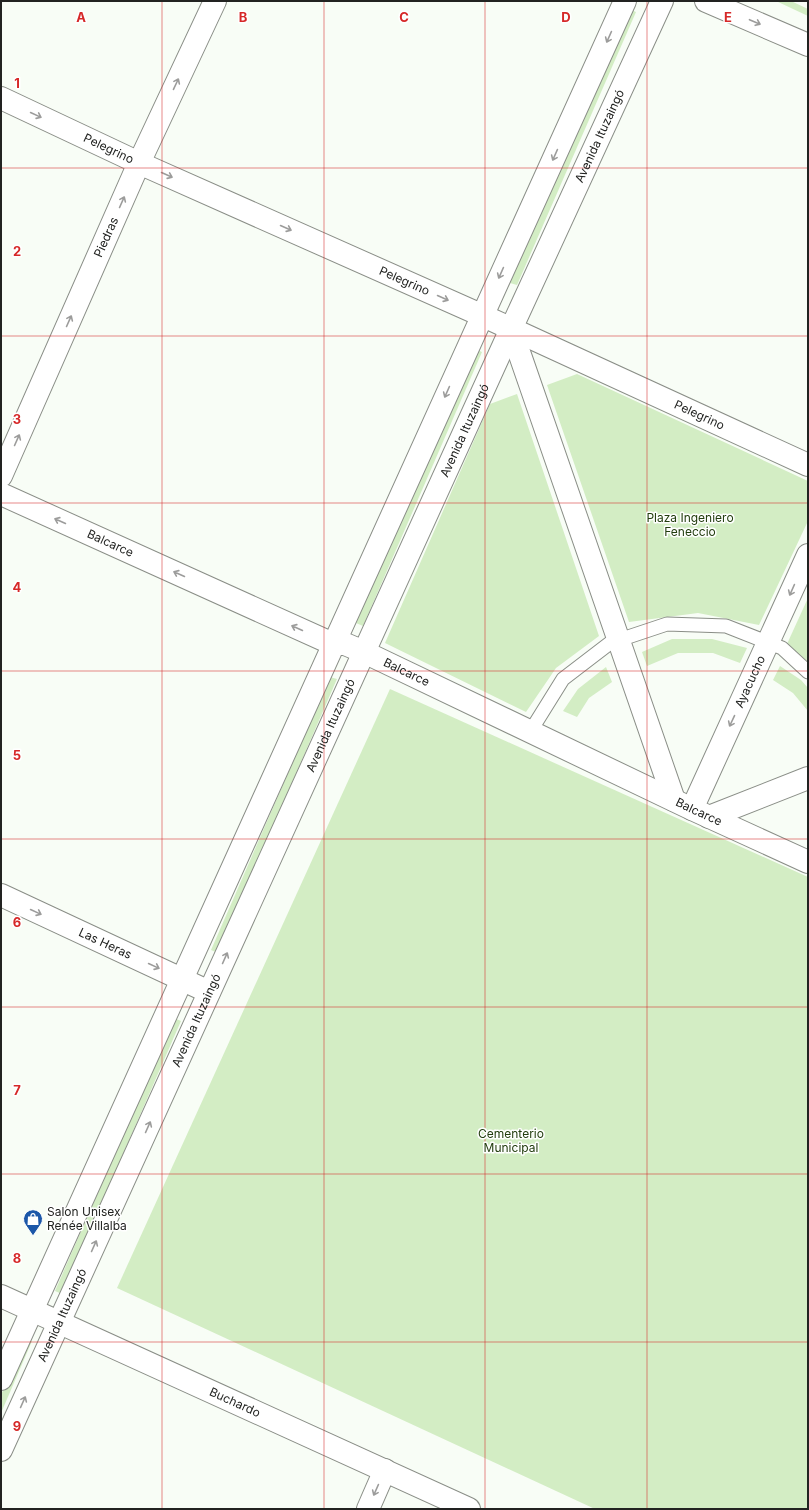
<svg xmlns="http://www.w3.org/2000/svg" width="809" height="1510" viewBox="0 0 809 1510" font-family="Inter,sans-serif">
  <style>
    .green { fill: #d3edc4 }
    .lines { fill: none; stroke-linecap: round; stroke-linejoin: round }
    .lane-casing { stroke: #8a8e87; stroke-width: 15 }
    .street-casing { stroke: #8a8e87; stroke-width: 24 }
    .secondary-casing { stroke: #8a8e87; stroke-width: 24 }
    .lane { stroke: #fff; stroke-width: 13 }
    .street { stroke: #fff; stroke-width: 22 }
    .secondary { stroke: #fff; stroke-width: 22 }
    .oneway { stroke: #9c9c9b }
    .grid { fill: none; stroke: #d62828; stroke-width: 1; stroke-opacity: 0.55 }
    .labels { text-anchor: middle; stroke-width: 3; stroke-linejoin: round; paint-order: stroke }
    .street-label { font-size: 12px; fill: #222321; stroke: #fff }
    .park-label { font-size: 12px; fill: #223d0e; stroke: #fff }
    .poi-label { font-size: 12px; fill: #222321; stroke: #fff; text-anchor: start }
    .grid-label { font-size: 13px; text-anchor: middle; font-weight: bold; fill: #d62828; stroke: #fff; stroke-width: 3; stroke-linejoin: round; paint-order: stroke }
  </style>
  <rect width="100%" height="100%" fill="#f8fdf6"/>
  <g class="green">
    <polygon points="776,1 791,1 808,9 808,16"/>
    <polygon points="629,9 636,12 517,285 510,283"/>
    <polygon points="475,349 482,352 363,626 356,623"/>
    <polygon points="577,374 808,481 808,521 759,625 698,613 629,622 547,385"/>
    <polygon points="517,394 599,636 556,668 526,712 385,643 490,404"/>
    <polygon points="808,598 808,662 787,644"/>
    <polygon points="672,639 712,639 747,648 740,663 713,653 678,653 647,666 642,652"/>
    <polygon points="780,666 801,680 808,688 808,711 793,693 773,680"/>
    <polygon points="606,667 612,682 589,698 577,717 563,711 578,689"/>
    <polygon points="330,677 337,679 218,953 211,950"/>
    <polygon points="390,689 808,877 808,1509 595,1509 117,1288"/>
    <polygon points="174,1018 181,1021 62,1294 55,1291"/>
    <polygon points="25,1338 32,1341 1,1413 1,1395"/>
  </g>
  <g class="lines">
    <g class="lane-casing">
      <polyline id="lane" points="530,732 563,679 610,643 667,624 726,626 782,648 808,672"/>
    </g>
    <g class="street-casing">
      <g id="street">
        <path id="s1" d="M1,98l138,65 351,156 318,146"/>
        <polyline points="511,329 674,800"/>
        <path id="s2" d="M1,476l138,-313 76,-162"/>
        <path id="s3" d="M1,494l332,150h12l19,8 328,157 116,53"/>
        <path id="s4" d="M692,809l116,-254"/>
        <polyline points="709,817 808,778"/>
        <path id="s5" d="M1,895l208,97"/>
        <path id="s6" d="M1,1296l468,213"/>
        <polyline points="368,1509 385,1470"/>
      </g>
    </g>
    <g class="secondary-casing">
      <g id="secondary">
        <polyline points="706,1 808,45"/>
        <polyline points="1,1379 625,1"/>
        <path id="s7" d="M1,1450l510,-1121 151,-328"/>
      </g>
    </g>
    <use href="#lane" class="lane"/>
    <use href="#street" class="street"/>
    <use href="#secondary" class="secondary"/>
  </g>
  <defs><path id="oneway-shaft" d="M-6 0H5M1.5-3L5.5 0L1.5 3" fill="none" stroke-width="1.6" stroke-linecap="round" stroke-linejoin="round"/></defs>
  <g class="oneway">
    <use href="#oneway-shaft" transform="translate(755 22) rotate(23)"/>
    <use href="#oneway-shaft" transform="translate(609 37) rotate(114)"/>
    <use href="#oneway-shaft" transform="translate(176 84) rotate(-65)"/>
    <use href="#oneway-shaft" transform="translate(36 115) rotate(25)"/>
    <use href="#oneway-shaft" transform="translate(555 155) rotate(114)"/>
    <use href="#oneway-shaft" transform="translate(167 175) rotate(24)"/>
    <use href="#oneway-shaft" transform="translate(122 202) rotate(-66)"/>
    <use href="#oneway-shaft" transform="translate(286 228) rotate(24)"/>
    <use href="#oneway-shaft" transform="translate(501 273) rotate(114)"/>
    <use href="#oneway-shaft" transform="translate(443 298) rotate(24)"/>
    <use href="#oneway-shaft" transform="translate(69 321) rotate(-66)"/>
    <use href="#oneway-shaft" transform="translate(447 392) rotate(114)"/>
    <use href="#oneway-shaft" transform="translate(17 440) rotate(-66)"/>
    <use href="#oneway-shaft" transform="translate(60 521) rotate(-156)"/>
    <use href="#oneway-shaft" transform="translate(179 574) rotate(-156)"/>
    <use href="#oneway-shaft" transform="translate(792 590) rotate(114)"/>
    <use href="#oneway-shaft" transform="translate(297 628) rotate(-156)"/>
    <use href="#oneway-shaft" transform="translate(732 721) rotate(115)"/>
    <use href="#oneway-shaft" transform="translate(36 912) rotate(25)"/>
    <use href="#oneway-shaft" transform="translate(225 958) rotate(-66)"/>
    <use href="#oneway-shaft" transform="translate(154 966) rotate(25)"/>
    <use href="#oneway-shaft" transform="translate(148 1127) rotate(-66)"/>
    <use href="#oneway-shaft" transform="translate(94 1246) rotate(-66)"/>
    <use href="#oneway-shaft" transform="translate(23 1402) rotate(-66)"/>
    <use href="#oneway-shaft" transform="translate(376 1490) rotate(114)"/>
  </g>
  <path class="grid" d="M162,1v1508M324,1v1508M485,1v1508M647,1v1508M1,168h807M1,336h807M1,503h807M1,671h807M1,839h807M1,1007h807M1,1174h807M1,1342h807"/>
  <defs>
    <g id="shop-pin" transform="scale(1)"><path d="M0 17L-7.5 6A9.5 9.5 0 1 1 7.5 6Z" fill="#1c57a8" stroke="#fff"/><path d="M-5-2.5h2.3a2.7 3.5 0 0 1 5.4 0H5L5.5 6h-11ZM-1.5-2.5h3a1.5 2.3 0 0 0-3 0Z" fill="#fff"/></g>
  </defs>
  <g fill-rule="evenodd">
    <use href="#shop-pin" x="33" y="1219"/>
  </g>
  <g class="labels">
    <g class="street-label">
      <text dy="4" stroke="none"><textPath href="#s7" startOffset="1444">Avenida Ituzaingó</textPath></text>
      <text dy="4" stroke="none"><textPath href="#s1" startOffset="119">Pelegrino</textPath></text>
      <text dy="4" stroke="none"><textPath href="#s2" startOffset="261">Piedras</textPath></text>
      <text dy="4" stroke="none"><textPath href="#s1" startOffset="443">Pelegrino</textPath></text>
      <text dy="4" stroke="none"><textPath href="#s1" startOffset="767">Pelegrino</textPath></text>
      <text dy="4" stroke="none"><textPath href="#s7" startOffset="1120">Avenida Ituzaingó</textPath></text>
      <text dy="4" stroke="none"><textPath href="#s3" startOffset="120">Balcarce</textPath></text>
      <text dy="4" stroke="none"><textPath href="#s3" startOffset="444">Balcarce</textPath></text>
      <text dy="4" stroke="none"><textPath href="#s4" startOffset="140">Ayacucho</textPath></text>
      <text dy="4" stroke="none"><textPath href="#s7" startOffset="796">Avenida Ituzaingó</textPath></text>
      <text dy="4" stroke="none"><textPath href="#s3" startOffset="768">Balcarce</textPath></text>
      <text dy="4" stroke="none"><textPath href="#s5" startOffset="115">Las Heras</textPath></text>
      <text dy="4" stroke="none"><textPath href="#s7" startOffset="472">Avenida Ituzaingó</textPath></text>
      <text dy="4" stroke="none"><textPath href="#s7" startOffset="148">Avenida Ituzaingó</textPath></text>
      <text dy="4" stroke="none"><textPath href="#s6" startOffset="257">Buchardo</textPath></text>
    </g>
    <g class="park-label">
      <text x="690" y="522">Plaza Ingeniero<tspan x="690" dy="14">Feneccio</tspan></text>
      <text x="511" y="1138">Cementerio<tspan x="511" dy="14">Municipal</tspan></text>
    </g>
    <g class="poi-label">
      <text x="47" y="1216">Salon Unisex<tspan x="47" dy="14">Renée Villalba</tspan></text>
    </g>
  </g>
  <g class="grid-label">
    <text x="81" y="22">A</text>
    <text x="243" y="22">B</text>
    <text x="404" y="22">C</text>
    <text x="566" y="22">D</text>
    <text x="728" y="22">E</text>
    <text x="17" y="88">1</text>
    <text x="17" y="256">2</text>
    <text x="17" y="424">3</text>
    <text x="17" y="592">4</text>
    <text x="17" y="760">5</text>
    <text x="17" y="927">6</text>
    <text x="17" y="1095">7</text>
    <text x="17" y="1263">8</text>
    <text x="17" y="1431">9</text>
  </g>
  <rect width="809" height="1510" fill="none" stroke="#222321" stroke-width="4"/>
</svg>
